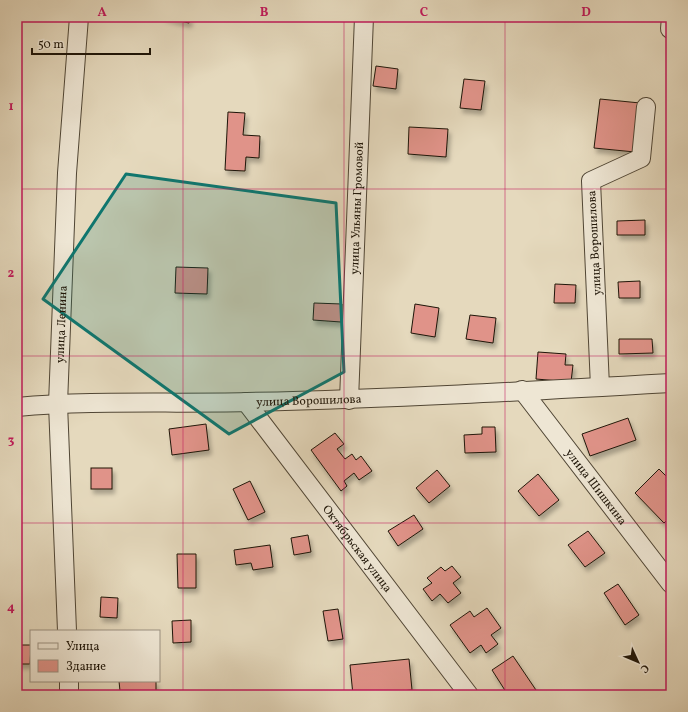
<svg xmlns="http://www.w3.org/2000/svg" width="688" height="712" viewBox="0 0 688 712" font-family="Vollkorn,serif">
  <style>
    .building { fill: #e09389; stroke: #1e1508; filter: url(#shadow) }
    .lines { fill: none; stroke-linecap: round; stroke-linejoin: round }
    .minor-casing { stroke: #504635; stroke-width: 20 }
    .minor { stroke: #eee6d4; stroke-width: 18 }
    .marked { fill: #0f766e; fill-opacity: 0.2; stroke: #0f766e; stroke-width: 3; stroke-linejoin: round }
    .grid { fill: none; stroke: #c2185b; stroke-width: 1; stroke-opacity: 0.55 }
    .labels { text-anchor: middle; stroke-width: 3; stroke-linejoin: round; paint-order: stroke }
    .street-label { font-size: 12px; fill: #1e1508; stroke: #eee6d4 }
    .neatline { fill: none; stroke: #c2185b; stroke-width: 1.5 }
    .grid-label { font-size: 13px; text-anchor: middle; font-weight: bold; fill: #c2185b }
  </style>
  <defs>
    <filter id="shadow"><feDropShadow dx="2.5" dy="4.5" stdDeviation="2" flood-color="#0004"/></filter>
  </defs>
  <rect width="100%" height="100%" fill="#e5d9bd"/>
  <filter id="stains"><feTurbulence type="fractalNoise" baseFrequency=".005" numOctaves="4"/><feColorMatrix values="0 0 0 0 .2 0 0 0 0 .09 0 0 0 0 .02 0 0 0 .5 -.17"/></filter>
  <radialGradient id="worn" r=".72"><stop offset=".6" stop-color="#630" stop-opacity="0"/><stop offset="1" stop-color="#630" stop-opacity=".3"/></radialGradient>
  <g class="building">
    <polygon points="163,17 190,17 189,23"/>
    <polygon points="376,66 398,69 396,89 373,86"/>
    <polygon points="464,79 485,81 481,110 460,108"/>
    <polygon points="600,99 640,103 635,152 594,148"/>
    <polygon points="228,112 245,113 243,135 260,136 259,158 246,157 245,171 225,170"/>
    <polygon points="409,127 448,129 446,157 408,154"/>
    <polygon points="645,220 645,235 617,235 617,221"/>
    <polygon points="176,267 208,268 207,294 175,293"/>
    <polygon points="640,281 640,298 619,298 618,282"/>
    <polygon points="555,284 576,285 575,303 554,303"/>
    <polygon points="314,303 342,304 341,322 313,320"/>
    <polygon points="415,304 439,308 435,337 411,333"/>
    <polygon points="470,315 496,318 493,343 466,339"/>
    <polygon points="619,339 652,339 653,353 619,354"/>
    <polygon points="538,352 566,354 565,365 573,365 571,382 536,379"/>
    <polygon points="628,418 636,440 590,456 582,434"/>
    <polygon points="206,424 209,450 172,455 169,429"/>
    <polygon points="482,427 495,427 496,452 465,453 464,435 482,434"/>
    <polygon points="335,433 344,444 337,449 345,459 352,454 356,460 361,456 372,471 359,480 354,473 344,481 347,486 341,491 311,450"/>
    <rect x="91" y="468" width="21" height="21"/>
    <polygon points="659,469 671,481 671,516 664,523 635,493"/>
    <polygon points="437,470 450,486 429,503 416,488"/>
    <polygon points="538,474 559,500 539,516 518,491"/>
    <polygon points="250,481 265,512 248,520 233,489"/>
    <polygon points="414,515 423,529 398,546 388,531"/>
    <polygon points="588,531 605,553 585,567 568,545"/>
    <polygon points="308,535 311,552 294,555 291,538"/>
    <polygon points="270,545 273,567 253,570 251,563 236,565 234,550"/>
    <polygon points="177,554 196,554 196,588 178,588"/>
    <polygon points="452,566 461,577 453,583 461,593 448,603 440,594 432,601 423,589 432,583 427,578 441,567 445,571"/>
    <polygon points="618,584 639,615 625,625 604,593"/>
    <polygon points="101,597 118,598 117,618 100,617"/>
    <polygon points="487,608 501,628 491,635 498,644 486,653 481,645 470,653 450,625 470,611 474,617"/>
    <polygon points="338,609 343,639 328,641 323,611"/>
    <polygon points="191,620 191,642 173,643 172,621"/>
    <polygon points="17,645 31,645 30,664 17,664"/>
    <polygon points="513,656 538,693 534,695 508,695 492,670"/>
    <polygon points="409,659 412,690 353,695 350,665"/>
    <polygon points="119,681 156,681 156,694 106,695 105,691 120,691"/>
  </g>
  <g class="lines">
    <g class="minor-casing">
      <g id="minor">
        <polyline points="670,29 671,17"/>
        <polyline points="600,387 591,181 641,158 646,107"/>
        <path id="s1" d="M522,390l149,194"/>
        <path id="s2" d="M349,400l15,-383"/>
        <path id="s3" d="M246,402l223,293"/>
        <path id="s4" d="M17,407c76,-7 153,-3 230,-5 141,-3 283,-11 424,-19"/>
        <path id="s5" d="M67,631l-9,-227 9,-231 12,-156"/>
        <polyline points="69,681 69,695"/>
      </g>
    </g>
    <use href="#minor" class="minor"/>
  </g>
  <path class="marked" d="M126,174l210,29 8,169 -115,62 -186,-135z"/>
  <path class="grid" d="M183,17v678M344,17v678M505,17v678M17,189h654M17,356h654M17,523h654"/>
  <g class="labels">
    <g class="street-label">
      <text dy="4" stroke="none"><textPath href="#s2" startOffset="192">улица Ульяны Громовой</textPath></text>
      <text transform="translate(594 243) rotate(-93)" y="4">улица Ворошилова</text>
      <text dy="4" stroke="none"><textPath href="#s5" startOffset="307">улица Ленина</textPath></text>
      <text dy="4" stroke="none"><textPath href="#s4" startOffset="292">улица Ворошилова</textPath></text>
      <text dy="4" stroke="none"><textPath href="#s1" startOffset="122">улица Шишкина</textPath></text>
      <text dy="4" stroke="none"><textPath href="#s3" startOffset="184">Октябрьская улица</textPath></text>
    </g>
  </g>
  <rect width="688" height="712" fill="none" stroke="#e5d9bd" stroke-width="44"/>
  <rect x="30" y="630" width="130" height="52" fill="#eee6d4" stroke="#9b9282"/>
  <rect x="38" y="643" width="20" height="6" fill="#eee6d4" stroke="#9b9282"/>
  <text x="66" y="650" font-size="12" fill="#1e1508">Улица</text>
  <rect x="38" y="660" width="20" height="12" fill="#e09389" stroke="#9b9282"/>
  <text x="66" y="670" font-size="12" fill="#1e1508">Здание</text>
  <g transform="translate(638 662) rotate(134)" stroke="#eee6d4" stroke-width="3" paint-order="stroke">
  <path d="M0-3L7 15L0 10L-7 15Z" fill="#1e1508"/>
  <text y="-6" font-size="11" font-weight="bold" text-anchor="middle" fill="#1e1508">С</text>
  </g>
  <path d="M32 48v6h118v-6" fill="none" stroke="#1e1508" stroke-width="2"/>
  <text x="38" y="48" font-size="12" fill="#1e1508" stroke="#eee6d4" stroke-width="3" paint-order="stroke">50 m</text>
  <rect x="22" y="22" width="644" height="668" class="neatline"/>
  <g class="grid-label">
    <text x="102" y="16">A</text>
    <text x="264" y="16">B</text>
    <text x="424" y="16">C</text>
    <text x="586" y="16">D</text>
    <text x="11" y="110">1</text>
    <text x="11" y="277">2</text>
    <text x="11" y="444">3</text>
    <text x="11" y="611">4</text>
  </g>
  <rect width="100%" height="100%" filter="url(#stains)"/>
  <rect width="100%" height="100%" fill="url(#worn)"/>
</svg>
